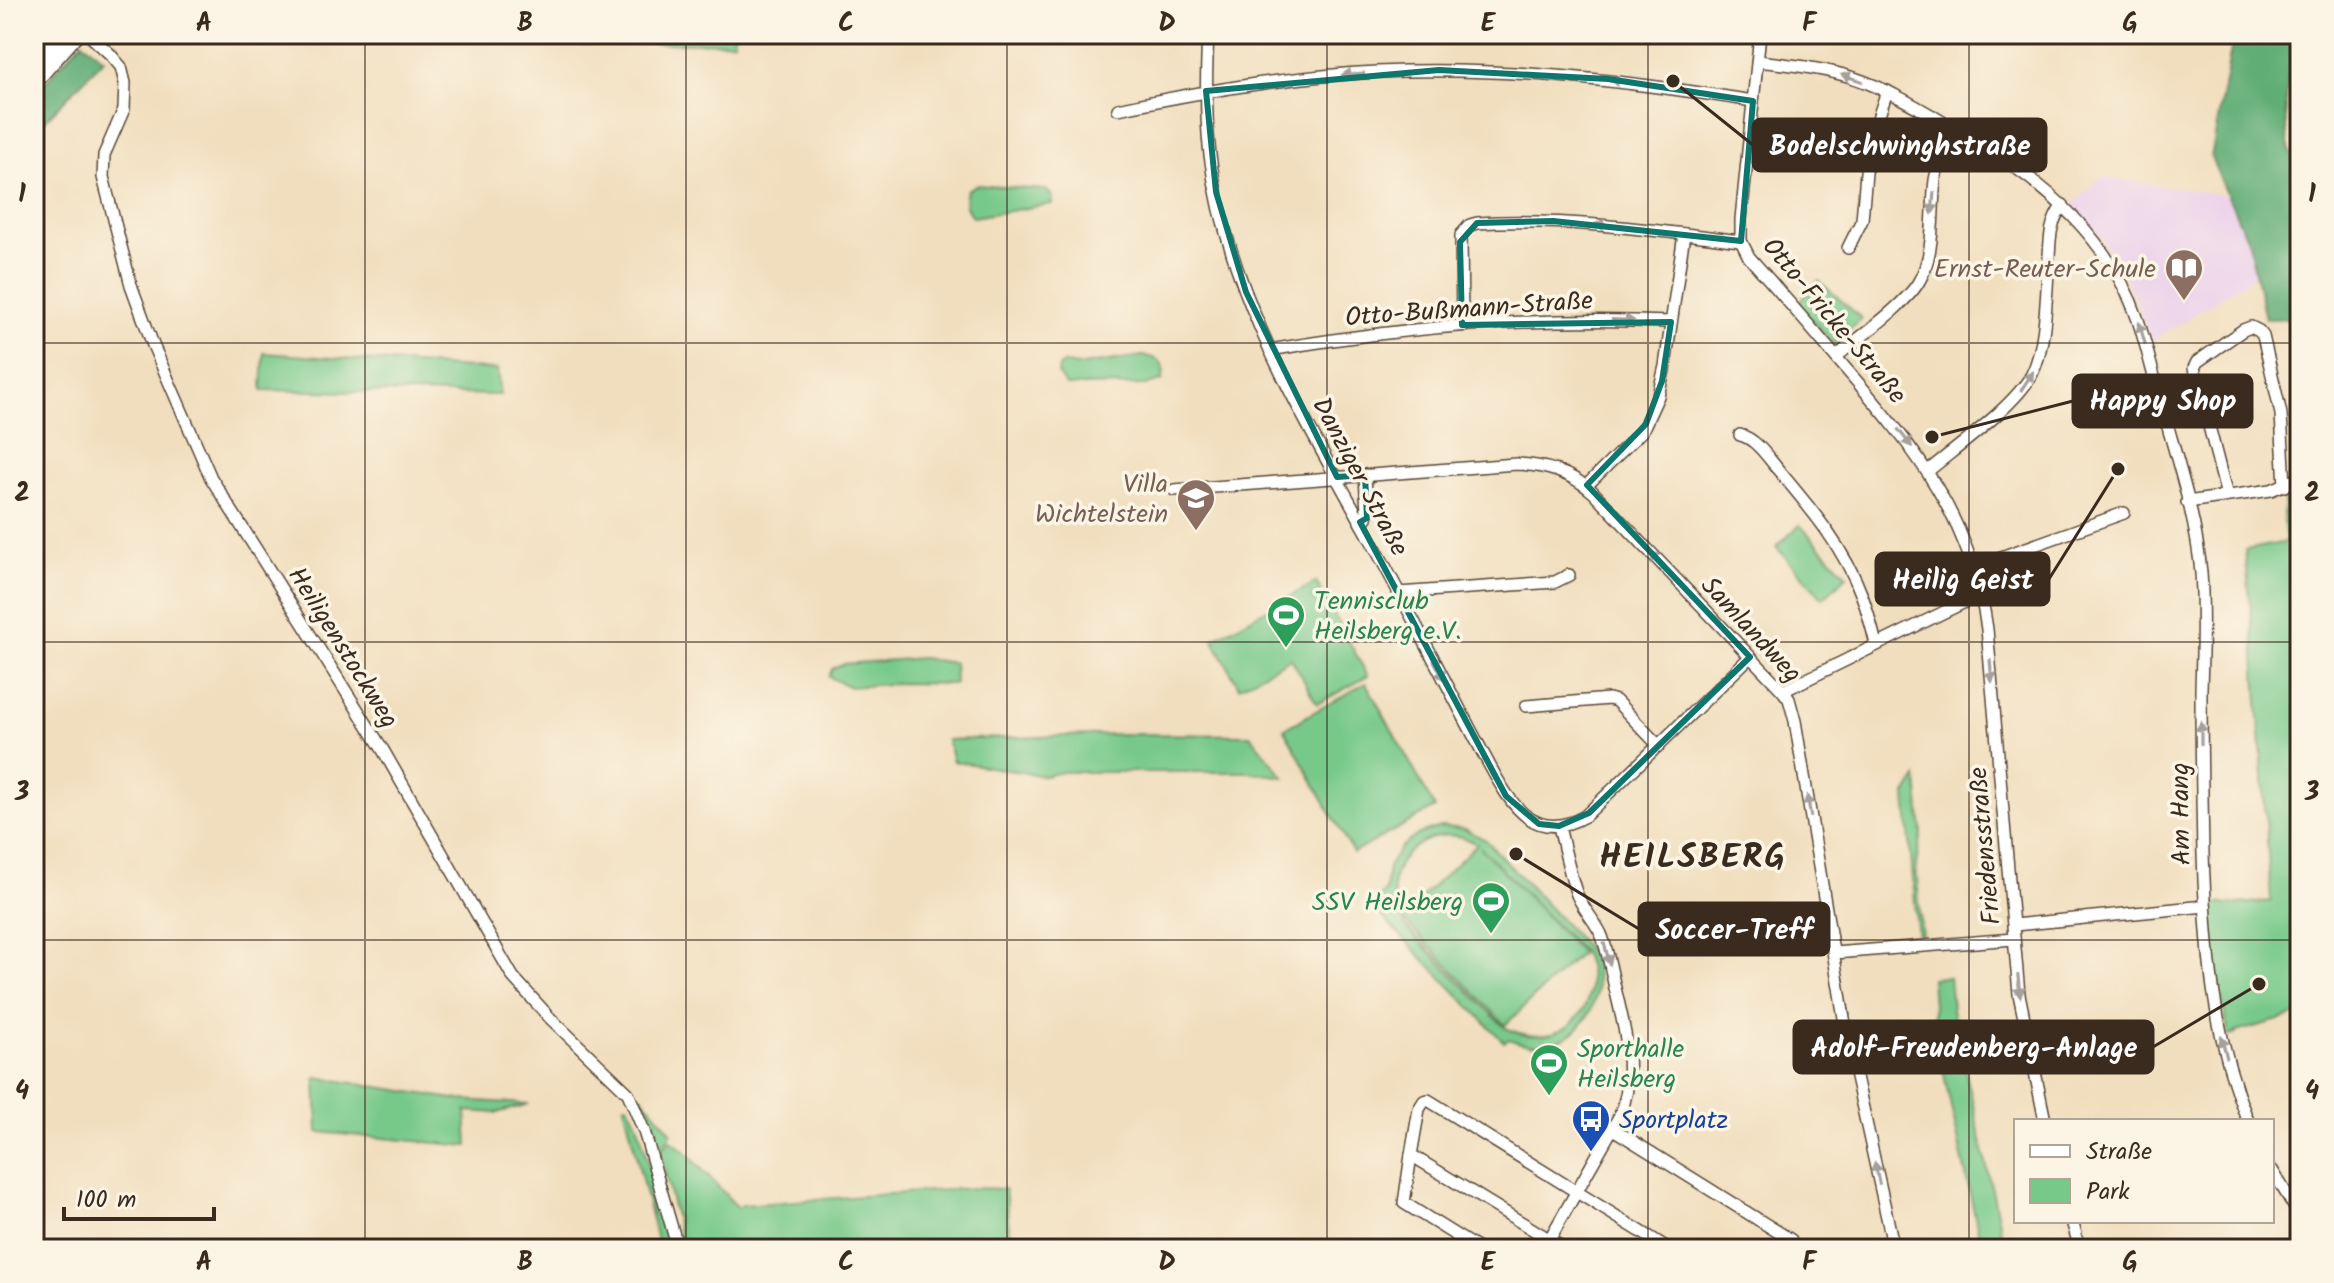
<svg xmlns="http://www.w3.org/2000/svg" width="2334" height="1283" viewBox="0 0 2334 1283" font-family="Kalam,sans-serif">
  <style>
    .built { fill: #ebd1eb }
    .green { fill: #77c98a; stroke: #597a54; stroke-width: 2; fill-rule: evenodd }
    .forest { fill: #61ad76; stroke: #4e6c4a; stroke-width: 2 }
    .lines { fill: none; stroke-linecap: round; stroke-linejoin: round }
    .minor-casing { stroke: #564536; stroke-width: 14 }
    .trunk-casing { stroke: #564536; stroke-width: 23 }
    .minor { stroke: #fff; stroke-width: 11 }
    .trunk { stroke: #fff; stroke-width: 20 }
    .oneway { fill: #a79f9a }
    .marked { fill: none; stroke: #0f766e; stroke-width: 6; stroke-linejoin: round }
    .grid { fill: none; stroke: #3b2a1e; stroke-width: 2; stroke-opacity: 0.55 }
    .labels { text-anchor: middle; stroke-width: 7; stroke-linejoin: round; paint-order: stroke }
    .education-label { font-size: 26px; fill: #785e54; stroke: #fcf5e5; text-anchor: end }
    .street-label { font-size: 26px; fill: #3b2a1e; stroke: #fcf5e5 }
    .leisure-label { font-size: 26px; fill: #27864d; stroke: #fcf5e5; text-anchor: start }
    .transit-label { font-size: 26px; fill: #164399; stroke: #fcf5e5; text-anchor: start }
    .district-label { font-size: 34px; font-weight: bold; letter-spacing: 2px; fill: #3b2a1e; stroke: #fcf5e5 }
    .leader { fill: none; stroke: #3b2a1e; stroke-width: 3 }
    .callout-dot { fill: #3b2a1e; stroke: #fcf5e5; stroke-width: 3 }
    .callout { fill: #3b2a1e; stroke: #3b2a1e; stroke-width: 3 }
    .callout-label { font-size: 28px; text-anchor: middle; font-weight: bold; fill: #fff }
    .neatline { fill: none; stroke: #3b2a1e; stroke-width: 3 }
    .grid-label { font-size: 26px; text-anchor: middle; font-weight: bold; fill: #3b2a1e }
  </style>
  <rect width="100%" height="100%" fill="#fcf5e5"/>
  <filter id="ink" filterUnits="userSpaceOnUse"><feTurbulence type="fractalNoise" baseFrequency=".0125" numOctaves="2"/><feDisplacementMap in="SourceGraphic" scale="16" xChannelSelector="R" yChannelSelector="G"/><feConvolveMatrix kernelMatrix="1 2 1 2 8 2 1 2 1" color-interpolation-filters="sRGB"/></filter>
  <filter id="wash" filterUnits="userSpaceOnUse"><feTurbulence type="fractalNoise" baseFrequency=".006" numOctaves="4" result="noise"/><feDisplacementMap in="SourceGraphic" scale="32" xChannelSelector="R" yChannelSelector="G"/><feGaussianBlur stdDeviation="1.8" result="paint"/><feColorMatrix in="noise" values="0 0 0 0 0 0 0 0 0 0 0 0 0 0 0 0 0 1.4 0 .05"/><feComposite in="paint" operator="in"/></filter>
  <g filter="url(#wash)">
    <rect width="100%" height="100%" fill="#f1debe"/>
    <polygon class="built" points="2101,177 2226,195 2249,243 2256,275 2151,342 2138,305 2125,279 2100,237 2072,206"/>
    <g class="green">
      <polygon points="734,34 734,42 577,45 577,35"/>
      <path d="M977,185l69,5 6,6v8l-79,13c-9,-10 -9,-15 -6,-27z"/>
      <polygon points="1819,281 1862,319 1833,344 1798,303"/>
      <polygon points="264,353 497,370 500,395 262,390"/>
      <path d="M1143,356c17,2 24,7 19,25l-15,4 -81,1 -8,-11 1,-8 6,-4 10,3z"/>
      <polygon points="2300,487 2300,1014 2236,1032 2236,1034 2229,1036 2215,967 2211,902 2228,905 2271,901 2254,642 2245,550 2286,542 2283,512 2286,494"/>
      <polygon points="1800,525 1847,576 1823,598 1776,547"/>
      <polygon points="1316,582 1368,676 1317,704 1291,658 1239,687 1213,639"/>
      <polygon points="922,658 954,663 955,684 901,683 850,687 829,677 832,669 842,664"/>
      <polygon points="1366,683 1435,808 1353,853 1284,729"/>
      <polygon points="1122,734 1250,735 1284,777 1249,772 1062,772 1045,776 953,761 947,740"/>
      <polygon points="1917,778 1922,833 1916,865 1922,938 1918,939 1906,795"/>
      <path d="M1441,827l24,2 21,11 104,111c25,55 -22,113 -81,88l-5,3 -134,-138 15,-13 3,-24 13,-20 18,-13zM1447,835l15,2 15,7 -76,73 104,108 76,-72 -101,-106 103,105c26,56 -24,104 -79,75l-96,-98c-30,-42 -12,-87 39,-94z"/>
      <polygon points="1949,977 1952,1010 2005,1249 1982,1249 1935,1033 1931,978"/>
      <polygon points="316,1077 460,1100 529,1104 497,1113 466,1111 468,1146 318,1132"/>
      <polygon points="641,1095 672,1133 658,1151 636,1097"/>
      <polygon points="628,1104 637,1123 673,1249 659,1249 624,1105"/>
      <polygon points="670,1140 686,1152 738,1208 742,1205 972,1188 1005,1189 1011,1249 683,1249 660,1152"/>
    </g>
    <g class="forest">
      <path d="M2219,34h81v13h-9c-2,31 -15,97 9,120v151l-35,1 -16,-76 -38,-85 22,-120z"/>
      <polygon points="82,41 104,59 34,132 34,95"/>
    </g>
  </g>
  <g filter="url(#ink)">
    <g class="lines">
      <g class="minor-casing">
        <g id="minor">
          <polyline points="88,34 110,54 121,67 125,83 124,109 104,155 103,177 131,285 153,345 211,478 383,750 513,977 550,1018 628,1093 644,1131 678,1249"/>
          <path d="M1208,34c-2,40 -3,81 2,121 17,138 94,263 160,383 41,76 80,154 121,230 21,38 44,76 94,48l165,-159"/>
          <path d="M1760,34l-19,185v22l8,16c33,37 65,74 97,112 70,80 126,151 141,260l32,365 26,127"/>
          <path d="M1758,61c33,4 65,7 96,17 43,14 82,41 121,63 72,43 135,99 163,179 9,27 15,55 23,82 15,56 35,113 40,171 3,39 1,78 0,117 0,55 1,109 2,163 3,93 9,181 45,268"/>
          <path d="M1118,109c85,-18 172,-33 259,-37 127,-6 251,9 376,29"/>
          <polyline points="1848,248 1862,220 1868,149 1887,91"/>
          <path d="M1462,325l-1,-90 9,-10 7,-2c89,-5 176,7 264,18"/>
          <path d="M1270,350c133,-23 266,-34 401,-28"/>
          <path d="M1836,357c22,-19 68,-51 82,-74 18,-29 13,-70 17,-103 3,-18 9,-35 18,-51"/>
          <path d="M1740,435c17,4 29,24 40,37 32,38 65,77 82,124 6,16 10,32 14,48"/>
          <path d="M1928,471c29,-24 88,-66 104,-97 15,-30 14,-83 17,-117 1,-20 1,-35 14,-52"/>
          <polyline points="1586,486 1642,431 1658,396 1665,366 1684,234"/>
          <path d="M1174,490l342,-26c29,1 54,8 77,28l190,199 6,8 6,22 52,315 47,213"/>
          <polyline points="2227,496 2194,368 2197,362 2243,330 2251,327 2259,331 2263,336 2281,414 2285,486"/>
          <polyline points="2187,502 2271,490 2300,478"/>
          <polyline points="1360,522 1366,518 1367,513 1365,475"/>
          <polyline points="1973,567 2124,513"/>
          <polyline points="1398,593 1555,582 1569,575"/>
          <polyline points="1783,691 1981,594"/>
          <polyline points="1526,706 1609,699 1616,701 1659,746"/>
          <polyline points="2014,925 2205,906"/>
          <polyline points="1834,953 2014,939"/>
          <polyline points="1613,1129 1791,1240"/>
          <polyline points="1411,1155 1419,1109 1424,1101 1428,1100 1669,1249"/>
          <polyline points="2272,1170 2300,1216"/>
          <polyline points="2072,1221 2080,1249"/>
          <polyline points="1478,1249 1404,1203 1411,1155 1565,1249"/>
          <path d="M1544,1249l76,-134c17,-42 5,-86 -5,-127 -4,-18 -7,-37 -14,-54 -7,-15 -20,-27 -25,-42 -7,-21 -12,-44 -17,-66"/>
        </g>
      </g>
      <g class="trunk-casing">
        <g id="trunk">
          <polyline points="34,52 50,34"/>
          <polyline points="34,78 73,34"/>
        </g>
      </g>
      <use href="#minor" class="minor"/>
      <use href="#trunk" class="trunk"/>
    </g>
    <defs><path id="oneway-solid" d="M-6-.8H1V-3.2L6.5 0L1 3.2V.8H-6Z" transform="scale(2)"/></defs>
    <g class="oneway">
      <use href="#oneway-solid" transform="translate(1353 74) rotate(176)"/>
      <use href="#oneway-solid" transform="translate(1852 78) rotate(-162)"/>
      <use href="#oneway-solid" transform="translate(1621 81) rotate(-173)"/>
      <use href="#oneway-solid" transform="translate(1933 203) rotate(95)"/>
      <use href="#oneway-solid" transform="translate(1606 225) rotate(-175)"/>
      <use href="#oneway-solid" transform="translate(1623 320) rotate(2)"/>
      <use href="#oneway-solid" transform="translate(2142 333) rotate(-106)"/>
      <use href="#oneway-solid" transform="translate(2027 381) rotate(-57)"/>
      <use href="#oneway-solid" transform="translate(1905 438) rotate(52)"/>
      <use href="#oneway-solid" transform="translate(1658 560) rotate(-134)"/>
      <use href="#oneway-solid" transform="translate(1439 670) rotate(62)"/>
      <use href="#oneway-solid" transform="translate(1991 671) rotate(85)"/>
      <use href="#oneway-solid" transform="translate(2201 733) rotate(-90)"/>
      <use href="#oneway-solid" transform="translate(1809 806) rotate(-99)"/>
      <use href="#oneway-solid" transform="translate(1607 954) rotate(75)"/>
      <use href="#oneway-solid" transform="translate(2019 986) rotate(84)"/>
      <use href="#oneway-solid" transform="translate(2224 1047) rotate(-105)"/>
      <use href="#oneway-solid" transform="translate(1877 1173) rotate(-102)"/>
    </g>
  </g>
  <path class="marked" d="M1439,70l169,9 145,22 -12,140 -188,-20 -76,2 -17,19 2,83 209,-3 -9,59 -16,43 -59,61 163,172 -161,156 -30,13 -20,-2 -33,-28 -146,-274 7,-4 -2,-43 -28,2 -91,-185 -30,-100 -10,-101z"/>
  <path class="grid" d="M365,34v1215M686,34v1215M1007,34v1215M1327,34v1215M1648,34v1215M1969,34v1215M34,343h2266M34,642h2266M34,940h2266"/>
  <defs>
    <g id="library-pin" transform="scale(2)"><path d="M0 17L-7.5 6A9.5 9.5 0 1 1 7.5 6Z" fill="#8d6e63" stroke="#fcf5e5"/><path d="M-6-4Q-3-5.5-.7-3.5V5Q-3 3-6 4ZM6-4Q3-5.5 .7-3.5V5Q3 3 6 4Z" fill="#fff"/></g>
    <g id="school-pin" transform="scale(2)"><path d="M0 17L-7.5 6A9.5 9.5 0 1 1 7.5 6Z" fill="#8d6e63" stroke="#fcf5e5"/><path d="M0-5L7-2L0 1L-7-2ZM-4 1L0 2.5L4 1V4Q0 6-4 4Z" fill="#fff"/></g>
    <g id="stadium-pin" transform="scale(2)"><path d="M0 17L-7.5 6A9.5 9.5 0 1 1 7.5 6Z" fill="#2e9e5b" stroke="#fcf5e5"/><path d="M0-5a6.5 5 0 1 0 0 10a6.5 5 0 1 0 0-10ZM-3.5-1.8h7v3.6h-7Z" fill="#fff"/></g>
    <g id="bus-pin" transform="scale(2)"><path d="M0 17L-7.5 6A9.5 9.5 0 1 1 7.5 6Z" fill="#1a4fb4" stroke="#fcf5e5"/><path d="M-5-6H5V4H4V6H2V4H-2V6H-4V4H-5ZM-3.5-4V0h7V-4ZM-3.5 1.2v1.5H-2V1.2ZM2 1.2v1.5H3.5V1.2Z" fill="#fff"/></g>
  </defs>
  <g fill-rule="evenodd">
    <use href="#library-pin" x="2184" y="268"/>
    <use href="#school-pin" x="1196" y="498"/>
    <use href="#stadium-pin" x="1286" y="615"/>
    <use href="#stadium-pin" x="1491" y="901"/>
    <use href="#stadium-pin" x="1549" y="1063"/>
    <use href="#bus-pin" x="1591" y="1119"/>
  </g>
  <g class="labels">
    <g class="education-label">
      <text x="2156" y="277">Ernst-Reuter-Schule</text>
      <text x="1168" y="492">Villa<tspan x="1168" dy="30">Wichtelstein</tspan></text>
    </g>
    <g class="street-label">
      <text transform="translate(1469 308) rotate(-4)" y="9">Otto-Bußmann-Straße</text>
      <text transform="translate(1835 320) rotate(50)" y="9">Otto-Fricke-Straße</text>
      <text transform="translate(1361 476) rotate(62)" y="9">Danziger Straße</text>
      <text transform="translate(1752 629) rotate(47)" y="9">Samlandweg</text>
      <text transform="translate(344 647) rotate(58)" y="9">Heiligenstockweg</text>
      <text transform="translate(2180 814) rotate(-91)" y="9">Am Hang</text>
      <text transform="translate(1984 846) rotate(-95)" y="9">Friedensstraße</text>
    </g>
    <g class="leisure-label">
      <text x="1314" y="609">Tennisclub<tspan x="1314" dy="30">Heilsberg e.V.</tspan></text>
      <text x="1463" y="910" text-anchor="end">SSV Heilsberg</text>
      <text x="1577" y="1057">Sporthalle<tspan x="1577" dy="30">Heilsberg</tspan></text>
    </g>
    <g class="transit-label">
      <text x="1619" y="1128">Sportplatz</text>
    </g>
    <g class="district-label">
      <text x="1693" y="867">HEILSBERG</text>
    </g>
  </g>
  <path class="leader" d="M1673 81L1753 145M1932 437L2073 401M2118 469L2049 579M1516 854L1639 929M2259 984L2153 1047"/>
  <g class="callout-dot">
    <circle cx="1673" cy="81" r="8"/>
    <circle cx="1932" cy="437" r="8"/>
    <circle cx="2118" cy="469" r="8"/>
    <circle cx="1516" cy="854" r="8"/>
    <circle cx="2259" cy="984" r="8"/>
  </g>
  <g class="callout">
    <rect x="1753" y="119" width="293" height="52" rx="8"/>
    <rect x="2073" y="375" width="179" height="52" rx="8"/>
    <rect x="1876" y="553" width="173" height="52" rx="8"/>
    <rect x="1639" y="903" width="190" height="52" rx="8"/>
    <rect x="1794" y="1021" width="359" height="52" rx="8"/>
  </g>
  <g class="callout-label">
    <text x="1900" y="155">Bodelschwinghstraße</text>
    <text x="2163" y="410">Happy Shop</text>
    <text x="1963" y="589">Heilig Geist</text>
    <text x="1734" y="939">Soccer-Treff</text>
    <text x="1974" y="1057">Adolf-Freudenberg-Anlage</text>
  </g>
  <rect width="2334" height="1283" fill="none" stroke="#fcf5e5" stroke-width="88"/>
  <rect x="2014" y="1119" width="260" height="104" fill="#fcf5e5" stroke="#afa495" stroke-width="2"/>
  <rect x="2030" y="1145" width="40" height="12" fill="#ffffff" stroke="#afa495" stroke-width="2"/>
  <text x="2086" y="1159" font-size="24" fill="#3b2a1e">Straße</text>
  <rect x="2030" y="1179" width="40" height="24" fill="#77c98a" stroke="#afa495" stroke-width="2"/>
  <text x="2086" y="1199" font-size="24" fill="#3b2a1e">Park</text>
  <path d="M64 1207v12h150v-12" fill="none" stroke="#3b2a1e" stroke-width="4"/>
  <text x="76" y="1207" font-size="24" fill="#3b2a1e" stroke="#fcf5e5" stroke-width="6" paint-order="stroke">100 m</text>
  <rect x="44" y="44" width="2246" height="1195" class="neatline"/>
  <g class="grid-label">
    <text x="204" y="31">A</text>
    <text x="525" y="31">B</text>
    <text x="846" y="31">C</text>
    <text x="1167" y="31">D</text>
    <text x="1488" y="31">E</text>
    <text x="1809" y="31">F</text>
    <text x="2130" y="31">G</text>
    <text x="22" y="202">1</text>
    <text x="2312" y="202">1</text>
    <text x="22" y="501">2</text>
    <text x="2312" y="501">2</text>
    <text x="22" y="800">3</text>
    <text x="2312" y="800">3</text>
    <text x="22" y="1099">4</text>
    <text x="2312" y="1099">4</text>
    <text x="204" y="1270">A</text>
    <text x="525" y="1270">B</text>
    <text x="846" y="1270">C</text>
    <text x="1167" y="1270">D</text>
    <text x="1488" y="1270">E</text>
    <text x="1809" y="1270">F</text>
    <text x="2130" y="1270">G</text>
  </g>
</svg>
